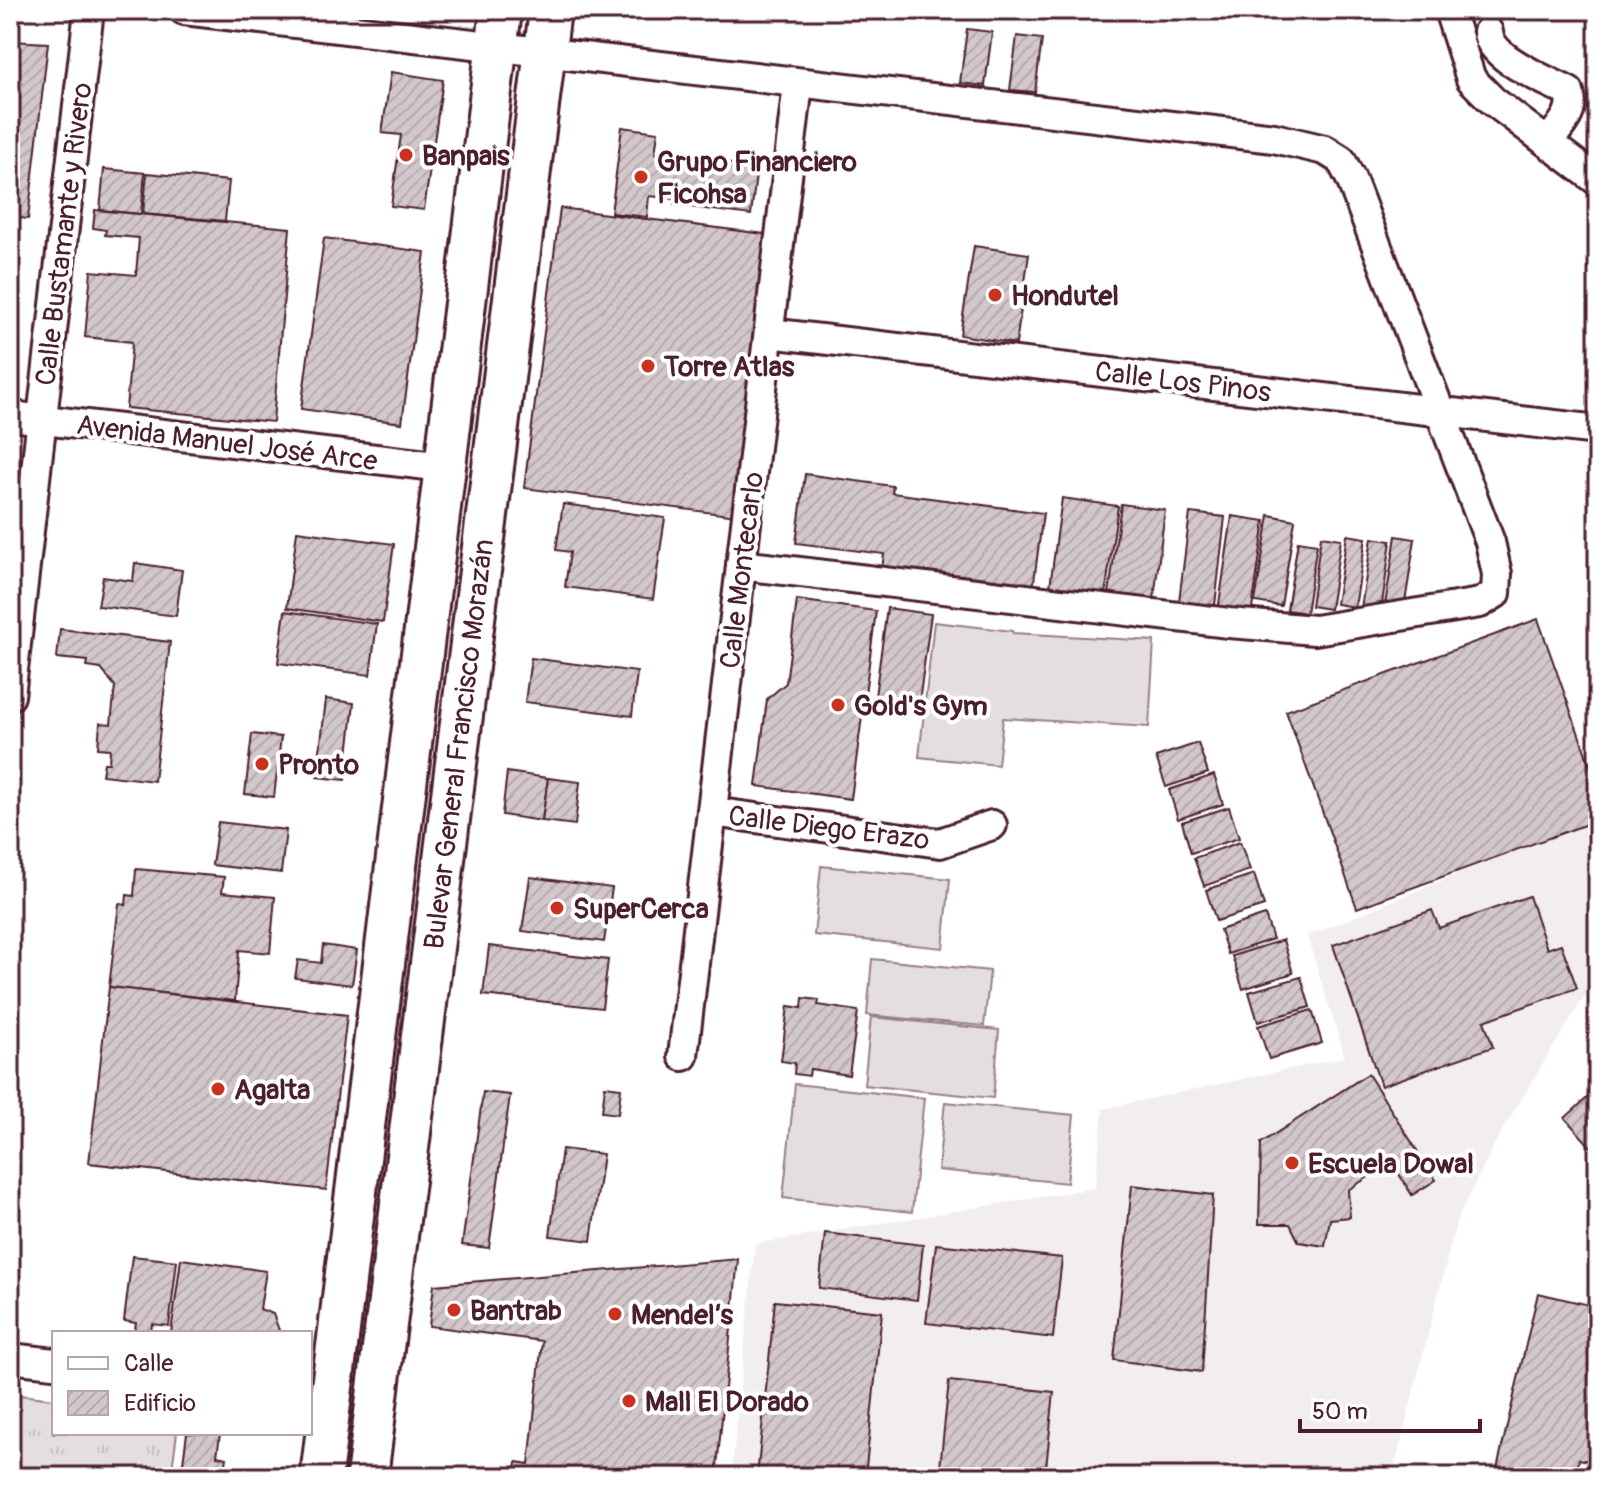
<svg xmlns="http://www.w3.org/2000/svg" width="1608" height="1487" viewBox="0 0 1608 1487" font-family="Pangolin,sans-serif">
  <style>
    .built { fill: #f2eeef }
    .grass { fill: url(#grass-tufts); stroke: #987e86; stroke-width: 2 }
    .garden { fill: #e5dee0; stroke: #987e86; stroke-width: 2 }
    .building { fill: url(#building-hatch); stroke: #4a1f2b; stroke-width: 2 }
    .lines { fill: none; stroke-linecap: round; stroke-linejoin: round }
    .minor-casing { stroke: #4a1f2b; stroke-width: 34 }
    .secondary-casing { stroke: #4a1f2b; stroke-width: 46 }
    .minor { stroke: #fff; stroke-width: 28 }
    .secondary { stroke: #fff; stroke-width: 40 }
    .poi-dot { fill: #c8321e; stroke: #fff; stroke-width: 3 }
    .labels { text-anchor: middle; stroke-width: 8; stroke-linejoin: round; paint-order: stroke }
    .poi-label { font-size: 28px; font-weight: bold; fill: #4a1f2b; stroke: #fff; text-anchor: start }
    .street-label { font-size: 28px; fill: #4a1f2b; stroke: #fff }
  </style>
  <defs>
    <pattern id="grass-tufts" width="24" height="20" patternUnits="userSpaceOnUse" patternTransform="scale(2)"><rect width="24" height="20" fill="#e5dee0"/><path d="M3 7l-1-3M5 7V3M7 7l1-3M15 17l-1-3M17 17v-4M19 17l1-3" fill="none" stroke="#c6bec0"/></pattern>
    <pattern id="building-hatch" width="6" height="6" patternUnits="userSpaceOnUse" patternTransform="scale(2)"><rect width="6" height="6" fill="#d2c7cb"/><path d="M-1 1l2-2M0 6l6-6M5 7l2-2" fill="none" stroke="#b6aaae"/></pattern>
  </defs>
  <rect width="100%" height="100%" fill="#fff"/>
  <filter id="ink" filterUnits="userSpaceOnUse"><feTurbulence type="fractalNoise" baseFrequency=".0125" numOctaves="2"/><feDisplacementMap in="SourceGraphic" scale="16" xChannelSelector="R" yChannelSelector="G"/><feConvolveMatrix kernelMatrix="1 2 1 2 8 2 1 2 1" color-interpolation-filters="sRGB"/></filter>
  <g filter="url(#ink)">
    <polygon class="built" points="1592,819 1598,840 1598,974 1497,1139 1457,1220 1392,1477 731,1477 755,1244 1095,1188 1103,1109 1345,1057 1307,936"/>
    <polygon class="grass" points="10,1394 54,1399 54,1433 177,1433 171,1477 10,1477"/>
    <g class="garden">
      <polygon points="934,622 1012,631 1013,633 1154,641 1149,727 1003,718 998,765 919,757"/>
      <polygon points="821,866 950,879 943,948 814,935"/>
      <polygon points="872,959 990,971 984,1026 867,1015"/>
      <polygon points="871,1017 999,1030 993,1098 864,1085"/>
      <polygon points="795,1084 924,1098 912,1212 783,1198"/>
      <polygon points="945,1102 1074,1115 1067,1183 938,1170"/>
    </g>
    <g class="building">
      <polygon points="967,29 992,32 985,86 960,83"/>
      <polygon points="1017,36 1042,39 1035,92 1010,90"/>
      <polygon points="10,41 48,43 28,219 10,217"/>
      <polygon points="391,72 443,80 424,210 391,206 401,135 382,133"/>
      <polygon points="622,127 658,132 655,154 757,167 751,215 674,205 675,199 649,196 647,217 611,213"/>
      <polygon points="104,169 145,173 141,214 100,210"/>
      <polygon points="147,173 229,181 225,221 143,214"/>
      <polygon points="560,208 772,235 736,516 524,488"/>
      <polygon points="95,210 290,228 273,422 126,408 132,342 85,337 91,271 136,275 139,238 105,235 106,230 93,228"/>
      <polygon points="324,238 425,252 402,423 301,409"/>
      <polygon points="974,246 1029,254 1016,344 960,335"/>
      <polygon points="805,474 893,486 892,493 1043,513 1033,589 882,569 884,554 796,543"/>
      <polygon points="1062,498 1118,506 1104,602 1049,594"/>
      <polygon points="563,504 665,518 653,599 565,587 570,552 556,550"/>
      <polygon points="1121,504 1165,510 1153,607 1108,601"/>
      <polygon points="1190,513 1225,517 1214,614 1178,609"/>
      <polygon points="1269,515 1295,520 1281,606 1255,602"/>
      <polygon points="1232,516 1265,521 1251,616 1218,611"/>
      <polygon points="297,531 394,544 383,622 287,608"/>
      <polygon points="1347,535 1366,538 1355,607 1336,604"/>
      <polygon points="1321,536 1341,539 1330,609 1311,606"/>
      <polygon points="1396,536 1415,539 1404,609 1385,605"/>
      <polygon points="1372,538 1391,541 1381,611 1361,608"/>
      <polygon points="1298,541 1317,544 1306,613 1287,610"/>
      <polygon points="135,563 182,570 176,616 98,606 103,577 133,581"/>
      <polygon points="797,600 876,611 851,799 756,786 767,699 786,683"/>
      <polygon points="887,608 931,614 918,710 874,704"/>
      <polygon points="285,611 377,624 370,675 278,663"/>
      <polygon points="1538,619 1598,788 1598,820 1357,908 1286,711"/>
      <polygon points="60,629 170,642 154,781 102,775 104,763 109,763 110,749 98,748 100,723 111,724 115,686 101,669 87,667 88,661 57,658"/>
      <polygon points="531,658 637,672 632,716 525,702"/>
      <polygon points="326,699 354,703 345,780 317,777"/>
      <polygon points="252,734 281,737 274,797 245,794"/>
      <polygon points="1198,743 1208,773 1166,787 1156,757"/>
      <polygon points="507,772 548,778 542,821 502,815"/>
      <polygon points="1214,775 1223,804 1178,819 1169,790"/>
      <polygon points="548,778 580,782 575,825 542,821"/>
      <polygon points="1229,807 1239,838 1191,853 1182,822"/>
      <polygon points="218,822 286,830 281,873 212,865"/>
      <polygon points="1240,842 1250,870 1204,886 1194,858"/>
      <polygon points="136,869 224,877 222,892 275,897 270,953 239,950 235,1001 109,987 119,904 126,905 127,895 134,896"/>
      <polygon points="1254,874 1264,906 1216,921 1206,890"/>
      <polygon points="530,877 612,888 604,942 522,931"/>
      <polygon points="1529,896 1547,949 1561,944 1577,988 1484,1021 1493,1047 1381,1086 1333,945 1432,910 1439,928"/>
      <polygon points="1265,915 1273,939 1228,954 1220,930"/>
      <polygon points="1283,940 1293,973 1243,989 1232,956"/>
      <polygon points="323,945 357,950 352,985 295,978 298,960 321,963"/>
      <polygon points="489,946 608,960 602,1008 483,995"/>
      <polygon points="1301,977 1310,1007 1258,1022 1249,992"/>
      <polygon points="109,987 347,1015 326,1190 89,1163"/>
      <polygon points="803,998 819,1000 818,1005 858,1011 849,1075 810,1069 809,1076 794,1074 795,1063 781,1061 788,1006 802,1008"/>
      <polygon points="1312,1010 1322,1043 1269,1059 1258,1026"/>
      <polygon points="1368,1074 1436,1180 1412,1195 1384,1150 1371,1165 1373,1174 1348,1190 1350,1217 1330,1219 1325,1246 1299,1242 1290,1224 1259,1224 1261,1143"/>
      <polygon points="605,1086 621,1088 618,1114 602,1112"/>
      <polygon points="1598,1088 1598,1155 1565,1118"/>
      <polygon points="483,1092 510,1095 489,1248 462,1245"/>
      <polygon points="562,1149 603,1154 591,1241 550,1236"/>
      <polygon points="1132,1185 1213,1195 1202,1372 1114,1360"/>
      <polygon points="825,1233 923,1245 917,1300 819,1288"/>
      <polygon points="936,1244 1062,1258 1053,1338 926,1323"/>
      <polygon points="132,1256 177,1261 169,1326 152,1324 151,1333 134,1333 136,1323 124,1321"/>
      <polygon points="181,1259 266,1271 260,1309 273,1314 280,1333 171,1333"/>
      <polygon points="738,1259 716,1477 515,1477 517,1462 529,1464 542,1341 429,1326 434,1285"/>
      <polygon points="1538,1293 1598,1307 1598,1463 1579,1459 1575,1477 1495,1477"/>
      <polygon points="775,1301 882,1312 865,1477 757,1477"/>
      <polygon points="949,1381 1054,1392 1045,1477 939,1477"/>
      <polygon points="187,1433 220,1434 217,1456 227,1458 224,1477 181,1477"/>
    </g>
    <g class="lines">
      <g class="minor-casing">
        <g id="minor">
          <polyline points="184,10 1274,138 1325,150 1341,160 1351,179 1490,542 1497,574 1496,593 1480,603 1315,630 1229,623 741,565"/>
          <polyline points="1449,10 1471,79 1493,101 1598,181"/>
          <path d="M1488,32c2,27 58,48 81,60 7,20 -9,34 -21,50"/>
          <polyline points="769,333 1598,430"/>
          <polyline points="10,416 444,467"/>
          <polyline points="10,696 89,10"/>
          <polyline points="712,812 940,843 992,825"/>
          <polyline points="683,1056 798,84"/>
          <polyline points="10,1358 54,1363"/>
        </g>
      </g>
      <g class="secondary-casing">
        <g id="secondary">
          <polyline points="321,1477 501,10"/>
          <polyline points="367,1477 550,10"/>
        </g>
      </g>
      <use href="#minor" class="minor"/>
      <use href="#secondary" class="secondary"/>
    </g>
  </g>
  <g class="poi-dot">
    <circle cx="406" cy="155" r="8"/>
    <circle cx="641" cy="177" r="8"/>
    <circle cx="995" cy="295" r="8"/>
    <circle cx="648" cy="366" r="8"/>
    <circle cx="838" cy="705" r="8"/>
    <circle cx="262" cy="764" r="8"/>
    <circle cx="557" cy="908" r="8"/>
    <circle cx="218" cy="1089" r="8"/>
    <circle cx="1292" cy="1163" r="8"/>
    <circle cx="454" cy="1310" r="8"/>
    <circle cx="615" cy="1314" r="8"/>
    <circle cx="629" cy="1401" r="8"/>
  </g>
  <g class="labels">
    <g class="poi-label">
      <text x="422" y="165">Banpais</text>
      <text x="657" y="171">Grupo Financiero<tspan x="657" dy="32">Ficohsa</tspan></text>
      <text x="1011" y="305">Hondutel</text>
      <text x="664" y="376">Torre Atlas</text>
      <text x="854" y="715">Gold's Gym</text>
      <text x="278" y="774">Pronto</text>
      <text x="573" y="918">SuperCerca</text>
      <text x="234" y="1099">Agalta</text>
      <text x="1308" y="1173">Escuela Dowal</text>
      <text x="470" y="1320">Bantrab</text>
      <text x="631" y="1324">Mendel’s</text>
      <text x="645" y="1411">Mall El Dorado</text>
    </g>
    <g class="street-label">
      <text transform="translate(63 234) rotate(-83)" y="10">Calle Bustamante y Rivero</text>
      <text transform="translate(1183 381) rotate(7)" y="10">Calle Los Pinos</text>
      <text transform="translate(227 442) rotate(7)" y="10">Avenida Manuel José Arce</text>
      <text transform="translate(741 570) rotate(-83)" y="10">Calle Montecarlo</text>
      <text transform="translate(458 744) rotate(-83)" y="10">Bulevar General Francisco Morazán</text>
      <text transform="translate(829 827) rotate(7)" y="10">Calle Diego Erazo</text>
    </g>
  </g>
  <rect width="1608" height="1487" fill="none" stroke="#fff" stroke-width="40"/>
  <rect x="20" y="20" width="1568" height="1447" fill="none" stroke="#4a1f2b" stroke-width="3" filter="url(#ink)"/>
  <rect x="52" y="1331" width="260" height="104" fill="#ffffff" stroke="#b7a5aa" stroke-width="2"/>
  <rect x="68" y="1357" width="40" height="12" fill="#ffffff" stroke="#b7a5aa" stroke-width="2"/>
  <text x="124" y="1371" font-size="24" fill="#4a1f2b">Calle</text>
  <rect x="68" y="1391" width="40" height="24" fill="url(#building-hatch)" stroke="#b7a5aa" stroke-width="2"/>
  <text x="124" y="1411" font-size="24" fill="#4a1f2b">Edificio</text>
  <path d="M1300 1419v12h180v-12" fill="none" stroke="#4a1f2b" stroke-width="4"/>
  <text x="1312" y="1419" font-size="24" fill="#4a1f2b" stroke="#ffffff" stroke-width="6" paint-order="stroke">50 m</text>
</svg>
